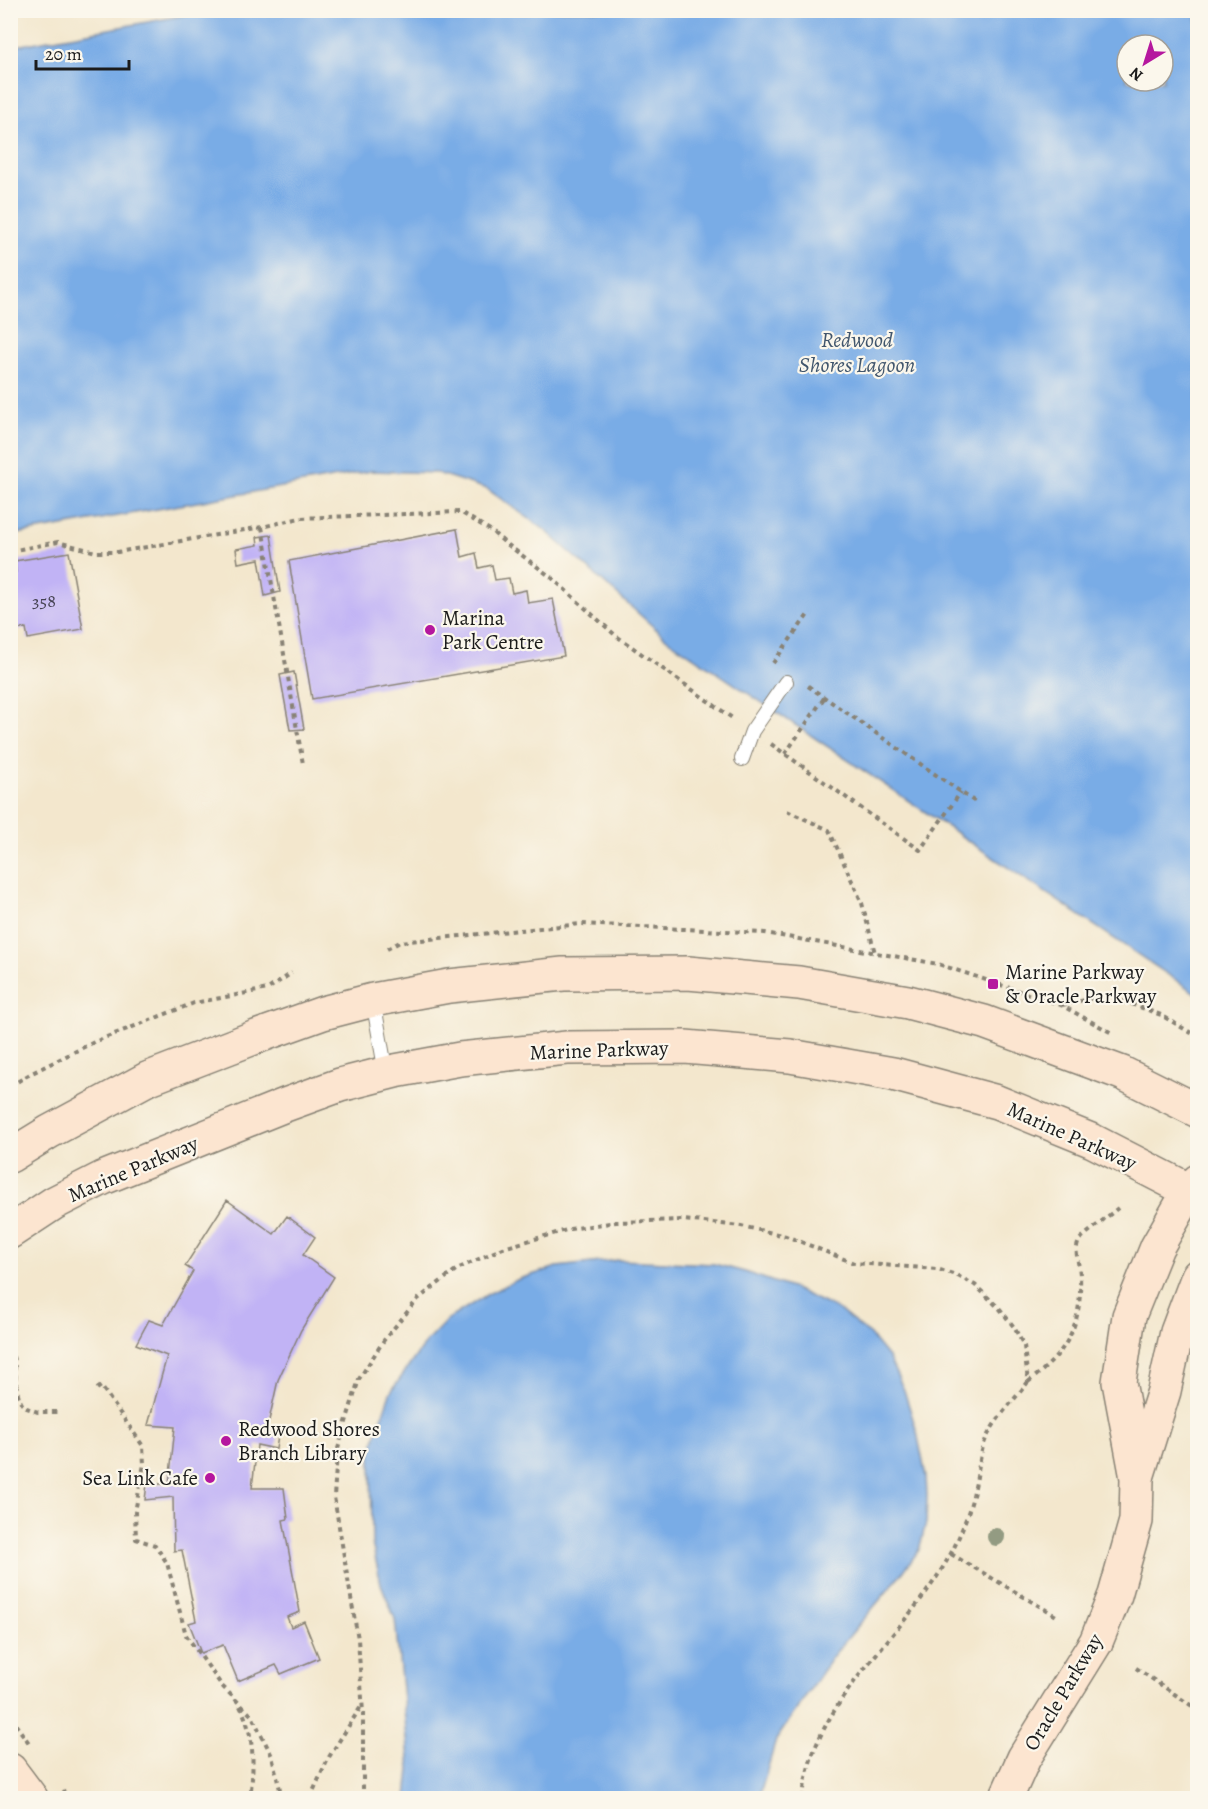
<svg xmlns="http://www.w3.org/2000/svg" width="1208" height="1809" viewBox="0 0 1208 1809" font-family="Alegreya,serif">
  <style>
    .water { fill: #79ace6; stroke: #4a6481; stroke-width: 1.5; fill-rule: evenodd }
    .building { fill: #c1b3f5 }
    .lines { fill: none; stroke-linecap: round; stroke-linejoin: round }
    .lane-casing { stroke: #888274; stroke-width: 16 }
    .secondary-casing { stroke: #888274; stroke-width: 36 }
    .path { stroke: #888274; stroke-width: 4; stroke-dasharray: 4.5 4.5; stroke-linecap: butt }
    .lane { stroke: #fff; stroke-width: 14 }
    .secondary { stroke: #fce5d0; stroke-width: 33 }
    .tree { fill: #939b82 }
    .poi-dot { fill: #b5179e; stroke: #fbf7ec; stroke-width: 2 }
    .labels { text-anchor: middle; stroke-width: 4.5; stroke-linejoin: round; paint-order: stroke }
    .number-label { font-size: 18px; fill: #454252 }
    .poi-label { font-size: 21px; fill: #1c1c1c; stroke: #fbf7ec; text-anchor: start }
    .street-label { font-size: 21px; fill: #1c1c1c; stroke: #fbf7ec }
    .water-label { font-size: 22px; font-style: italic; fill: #41566d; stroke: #fbf7ec }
  </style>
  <rect width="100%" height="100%" fill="#fbf7ec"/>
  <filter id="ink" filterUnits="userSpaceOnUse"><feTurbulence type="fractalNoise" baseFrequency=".0167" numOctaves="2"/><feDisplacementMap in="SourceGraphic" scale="12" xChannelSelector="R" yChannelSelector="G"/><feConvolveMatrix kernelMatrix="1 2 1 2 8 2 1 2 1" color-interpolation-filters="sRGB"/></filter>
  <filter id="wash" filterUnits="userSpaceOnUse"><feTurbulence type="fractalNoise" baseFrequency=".008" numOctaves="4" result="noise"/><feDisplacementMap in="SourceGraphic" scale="24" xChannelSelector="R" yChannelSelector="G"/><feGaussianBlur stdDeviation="1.35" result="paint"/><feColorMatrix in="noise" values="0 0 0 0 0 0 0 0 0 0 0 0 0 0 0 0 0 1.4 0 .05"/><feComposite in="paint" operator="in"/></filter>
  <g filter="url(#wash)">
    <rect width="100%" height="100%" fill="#f3e7cd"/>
    <g class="water">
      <path d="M213,10l984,1v983l-530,-355 -122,-109 -58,-41 -50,-16 -66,-2 -360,64v-488zM1127,45h36v36h-36z"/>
      <polygon points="618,1260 714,1264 745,1272 794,1289 839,1310 870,1335 888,1357 904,1390 917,1432 926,1477 927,1496 926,1523 919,1550 903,1572 832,1657 776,1740 759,1798 407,1798 410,1769 395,1619 381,1584 372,1543 371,1454 377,1431 390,1393 425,1343 448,1319 488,1294 519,1279 557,1267"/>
    </g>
    <g id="blocks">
      <g class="building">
        <polygon points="457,529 462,557 476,553 479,568 492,565 495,580 509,578 512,593 526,590 528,603 553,599 564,656 312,699 289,561"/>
        <polygon points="271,535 280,592 265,596 259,559 238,563 236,549 258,545 257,537"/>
        <polygon points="69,552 83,629 28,639 26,628 10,630 10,573 16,572 15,561"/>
        <polygon points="294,672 304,729 290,730 280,675"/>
        <polygon points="227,1200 274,1234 287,1216 315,1237 303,1255 334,1277 301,1330 278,1380 266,1434 278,1436 276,1449 257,1445 252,1488 284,1488 288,1519 283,1520 300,1612 287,1617 291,1627 304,1621 319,1658 281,1674 276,1665 238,1681 223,1645 201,1653 189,1623 196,1621 182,1550 174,1551 173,1497 145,1500 147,1484 169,1484 175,1427 148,1425 167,1356 136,1344 149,1320 163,1325 193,1271 185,1266"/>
      </g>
    </g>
  </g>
  <g filter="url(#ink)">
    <use href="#blocks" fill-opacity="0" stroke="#888274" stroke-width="1.5"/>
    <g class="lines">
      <g class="lane-casing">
        <g id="lane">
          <polyline points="742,759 752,731 786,682"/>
          <polyline points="373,1000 386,1073"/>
        </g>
      </g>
      <g class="secondary-casing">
        <g id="secondary">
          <polyline points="10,1156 49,1132 147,1079 256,1037 323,1013 373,1000 449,986 563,974 688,973 799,983 908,1002 984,1022 1122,1073 1198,1111"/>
          <polyline points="10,1232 54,1203 103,1178 285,1105 340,1085 395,1071 460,1059 567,1048 685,1047 790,1056 893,1074 997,1102 1093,1141 1198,1195"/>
          <polyline points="1138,1474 1164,1391 1177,1332 1198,1276"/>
          <polyline points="10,1770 31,1798"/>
          <polyline points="1006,1798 1024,1758 1096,1642 1115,1595 1136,1521 1137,1478 1119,1382 1129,1316 1157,1247 1189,1191 1198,1181"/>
        </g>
      </g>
      <g class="path">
        <polyline points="262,527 303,764"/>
        <polyline points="10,551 58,542 96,552 118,552 262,527 300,518 460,512 490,530 504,542 551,577 615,635 735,720"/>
        <polyline points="773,663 810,612"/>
        <polyline points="808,686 978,804"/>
        <polyline points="771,744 920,850 961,792"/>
        <polyline points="785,754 824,698"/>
        <polyline points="787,811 829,830 862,903 875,953"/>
        <polyline points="387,949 400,942 581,924 765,933 938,964 1061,1005 1112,1033"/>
        <polyline points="1062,1005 1107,995 1161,1015 1198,1037"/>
        <polyline points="10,1086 32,1073 94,1042 194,1003 268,989 292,973"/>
        <path d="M10,1348c9,19 2,43 14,59l14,5h22"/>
        <path d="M1028,1382c40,-30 54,-57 52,-107 -1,-14 -7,-24 0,-36l38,-31"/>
        <polyline points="97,1389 101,1386 143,1446 144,1464 135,1512 136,1539 155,1545 167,1563 186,1635 222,1686 252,1716 272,1756 282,1798"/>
        <polyline points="951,1554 1058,1617"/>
        <polyline points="1136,1668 1198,1710"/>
        <path d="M240,1706c15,30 14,60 10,92"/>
        <polyline points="10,1717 29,1743"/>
        <polyline points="63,1791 68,1798"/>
        <polyline points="310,1798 329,1757 362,1705"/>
        <path d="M363,1798v-85l-5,-74 -24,-142 3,-45 22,-73 25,-39 34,-41 39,-30 46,-21 67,-19 46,-7 68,-2 57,6 45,10 68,27 83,6 19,6 19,10 25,24 14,18 10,19 4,36c-13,17 -29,33 -39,51 -10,17 -10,39 -15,58 -3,16 -15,49 -24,64 -45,83 -138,144 -147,243"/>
      </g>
      <use href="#lane" class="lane"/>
      <use href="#secondary" class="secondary"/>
    </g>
    <circle class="tree" cx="996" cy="1537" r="9"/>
  </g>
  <g class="poi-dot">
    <circle cx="430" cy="630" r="6"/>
    <rect x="987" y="978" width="12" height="12" rx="3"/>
    <circle cx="226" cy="1441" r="6"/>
    <circle cx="210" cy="1478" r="6"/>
  </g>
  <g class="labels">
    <g class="number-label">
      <text x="44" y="607">358</text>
    </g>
    <g class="poi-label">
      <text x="442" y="625">Marina<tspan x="442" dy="24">Park Centre</tspan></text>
      <text x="1005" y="979">Marine Parkway<tspan x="1005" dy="24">&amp; Oracle Parkway</tspan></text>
      <text x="238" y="1436">Redwood Shores<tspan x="238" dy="24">Branch Library</tspan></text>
      <text x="198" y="1485" text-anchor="end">Sea Link Cafe</text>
    </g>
    <g class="street-label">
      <text transform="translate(599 1050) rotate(-2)" y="7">Marine Parkway</text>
      <text transform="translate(1072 1136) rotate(24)" y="7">Marine Parkway</text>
      <text transform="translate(133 1169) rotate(-23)" y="7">Marine Parkway</text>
      <text transform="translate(1063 1692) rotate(-59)" y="7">Oracle Parkway</text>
    </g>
    <g class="water-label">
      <text x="857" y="347">Redwood<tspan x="857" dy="25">Shores Lagoon</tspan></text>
    </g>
  </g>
  <rect width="1208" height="1809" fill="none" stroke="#fbf7ec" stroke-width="36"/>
  <g transform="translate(1145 63) rotate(218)"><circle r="28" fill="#fbf7ec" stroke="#a29f99" stroke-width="1.5"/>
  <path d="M0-4.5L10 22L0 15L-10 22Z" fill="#b5179e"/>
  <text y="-9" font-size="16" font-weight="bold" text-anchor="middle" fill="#1c1c1c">N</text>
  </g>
  <path d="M36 60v9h93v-9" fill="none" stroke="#1c1c1c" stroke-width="3"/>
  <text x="45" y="60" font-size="18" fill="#1c1c1c" stroke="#fbf7ec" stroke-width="4.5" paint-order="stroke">20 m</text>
</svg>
